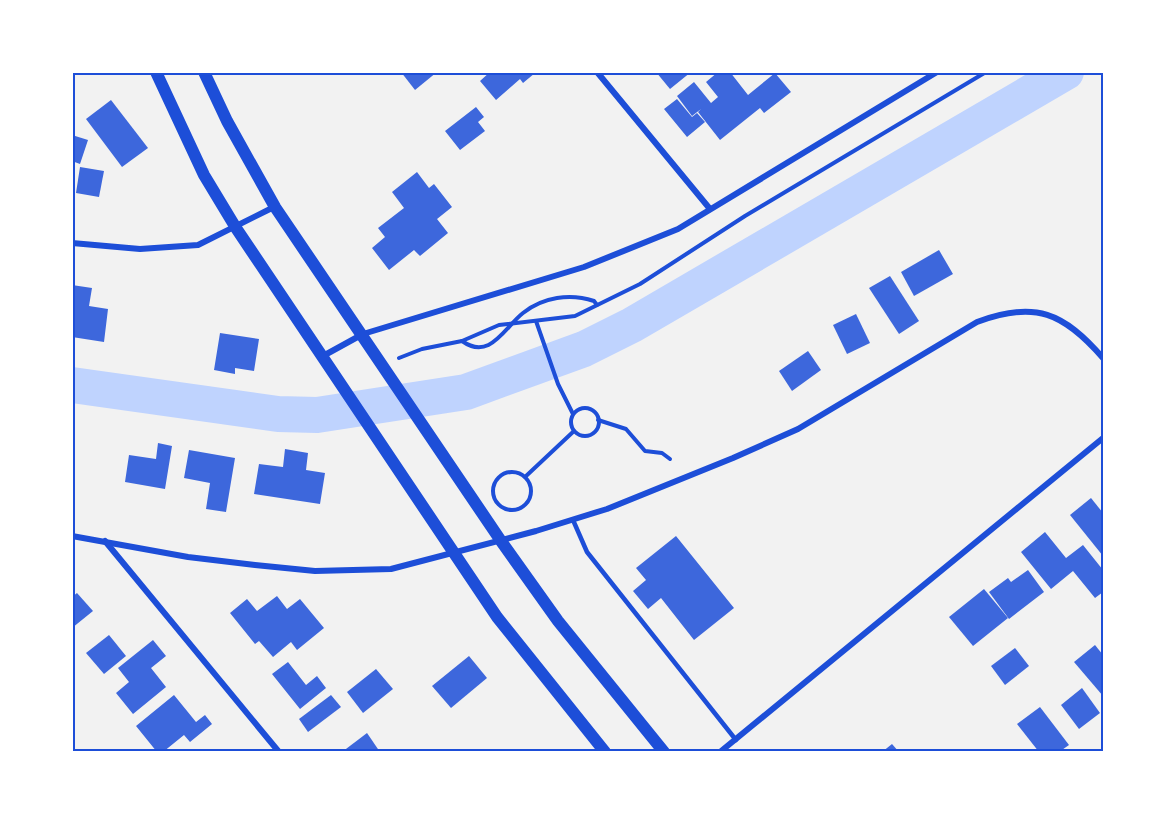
<svg xmlns="http://www.w3.org/2000/svg" width="1175" height="824" viewBox="0 0 1175 824" font-family="'Archivo Narrow',sans-serif">
  <style>
    .lines { fill: none; stroke-linecap: round; stroke-linejoin: round }
    .river { stroke: #bfd3fe; stroke-width: 36 }
    .building { fill: #3d67dc }
    .path { stroke: #1d4ed8; stroke-width: 4 }
    .service { stroke: #1d4ed8; stroke-width: 4.5 }
    .minor { stroke: #1d4ed8; stroke-width: 6 }
    .secondary { stroke: #1d4ed8; stroke-width: 12 }
    .neatline { fill: none; stroke: #1d4ed8; stroke-width: 2 }
  </style>
  <rect width="100%" height="100%" fill="#f2f2f2"/>
  <g class="lines">
    <polyline class="river" points="72,385 278,414 317,415 466,392 584,349 632,325 1066,72"/>
  </g>
  <g class="building">
    <polygon points="401,72 437,72 415,90"/>
    <polygon points="490,72 534,72 535,73 523,83 520,79 496,100 480,81"/>
    <polygon points="656,72 691,72 670,89"/>
    <polygon points="718,72 730,72 748,95 775,73 791,92 764,113 760,108 720,140 698,112 701,109 692,116 677,96 694,82 711,103 718,97 706,82"/>
    <polygon points="677,99 692,117 697,113 705,122 687,137 664,109"/>
    <polygon points="111,100 148,148 122,167 86,119"/>
    <polygon points="476,107 484,117 478,122 485,131 460,150 445,131"/>
    <polygon points="72,135 88,140 80,164 72,161"/>
    <polygon points="80,167 104,171 99,197 76,193"/>
    <polygon points="417,172 429,188 434,184 452,207 437,219 448,233 420,256 414,250 389,270 372,248 385,237 378,228 404,208 392,192"/>
    <polygon points="939,250 953,274 914,296 901,272"/>
    <polygon points="890,276 919,321 899,334 869,288"/>
    <polygon points="72,285 92,288 89,306 108,309 104,342 72,337"/>
    <polygon points="856,314 870,343 847,354 833,325"/>
    <polygon points="220,333 259,339 254,371 235,368 235,374 214,370"/>
    <polygon points="808,351 821,370 792,391 779,371"/>
    <polygon points="158,443 172,446 165,489 125,482 129,455 156,459"/>
    <polygon points="285,449 308,453 306,470 325,473 320,504 254,494 259,464 283,467"/>
    <polygon points="189,450 235,458 226,512 206,509 210,483 184,478"/>
    <polygon points="1091,498 1103,513 1103,556 1070,515"/>
    <polygon points="1045,532 1066,558 1083,545 1103,570 1103,592 1095,598 1073,571 1051,589 1021,552"/>
    <polygon points="676,536 734,608 694,640 661,598 648,609 633,591 646,580 636,568"/>
    <polygon points="1028,570 1044,592 1009,619 989,592 1008,578 1011,582"/>
    <polygon points="984,589 1008,618 973,646 949,617"/>
    <polygon points="77,593 93,611 72,628 72,597"/>
    <polygon points="277,596 287,609 300,599 324,628 297,650 291,642 273,657 259,641 255,644 230,613 247,599 257,611"/>
    <polygon points="109,635 126,656 104,674 86,653"/>
    <polygon points="153,640 166,656 151,668 166,687 133,714 116,693 129,682 118,668"/>
    <polygon points="1095,645 1103,655 1103,696 1074,662"/>
    <polygon points="1015,648 1029,666 1005,685 991,666"/>
    <polygon points="469,656 487,678 451,708 432,686"/>
    <polygon points="288,662 306,685 317,676 326,688 300,709 272,674"/>
    <polygon points="376,669 393,689 363,713 347,692"/>
    <polygon points="1082,688 1100,713 1079,729 1061,705"/>
    <polygon points="174,695 196,722 205,715 212,724 190,742 184,735 163,752 157,752 136,726"/>
    <polygon points="331,695 341,707 308,732 299,719"/>
    <polygon points="1040,707 1069,745 1059,752 1039,752 1017,724"/>
    <polygon points="367,733 380,752 342,752"/>
    <polygon points="892,744 899,752 882,752"/>
  </g>
  <g class="lines">
    <g class="path">
      <polyline points="536,321 558,384 573,414"/>
      <path d="M462,341c28,20 42,-13 61,-28 20,-16 47,-20 71,-12l3,4"/>
      <polyline points="399,358 422,349 462,341 499,325 575,316 640,284 745,216 986,72"/>
      <circle cx="585" cy="422" r="14"/>
      <polyline points="598,420 626,429 645,451 662,453 670,459"/>
      <circle cx="512" cy="491" r="19"/>
      <polyline points="525,477 574,431"/>
    </g>
    <polyline class="service" points="573,520 587,552 736,740"/>
    <g class="minor">
      <polyline points="597,72 710,209"/>
      <polyline points="72,243 140,249 198,245 274,207"/>
      <polyline points="323,356 363,334 584,267 678,229 937,72"/>
      <path d="M72,536l116,21 67,8 60,6 76,-2 145,-38 71,-22 126,-51 65,-29 179,-107c58,-22 87,-9 126,36"/>
      <polyline points="105,541 279,752"/>
      <polyline points="720,752 1103,438"/>
    </g>
    <g class="secondary">
      <polyline points="156,72 204,175 236,228 497,617 605,752"/>
      <polyline points="204,72 227,121 275,207 501,541 558,621 664,752"/>
    </g>
  </g>
  <rect width="1175" height="824" fill="none" stroke="#ffffff" stroke-width="147"/>
  <rect x="74" y="74" width="1028" height="676" class="neatline"/>
</svg>
